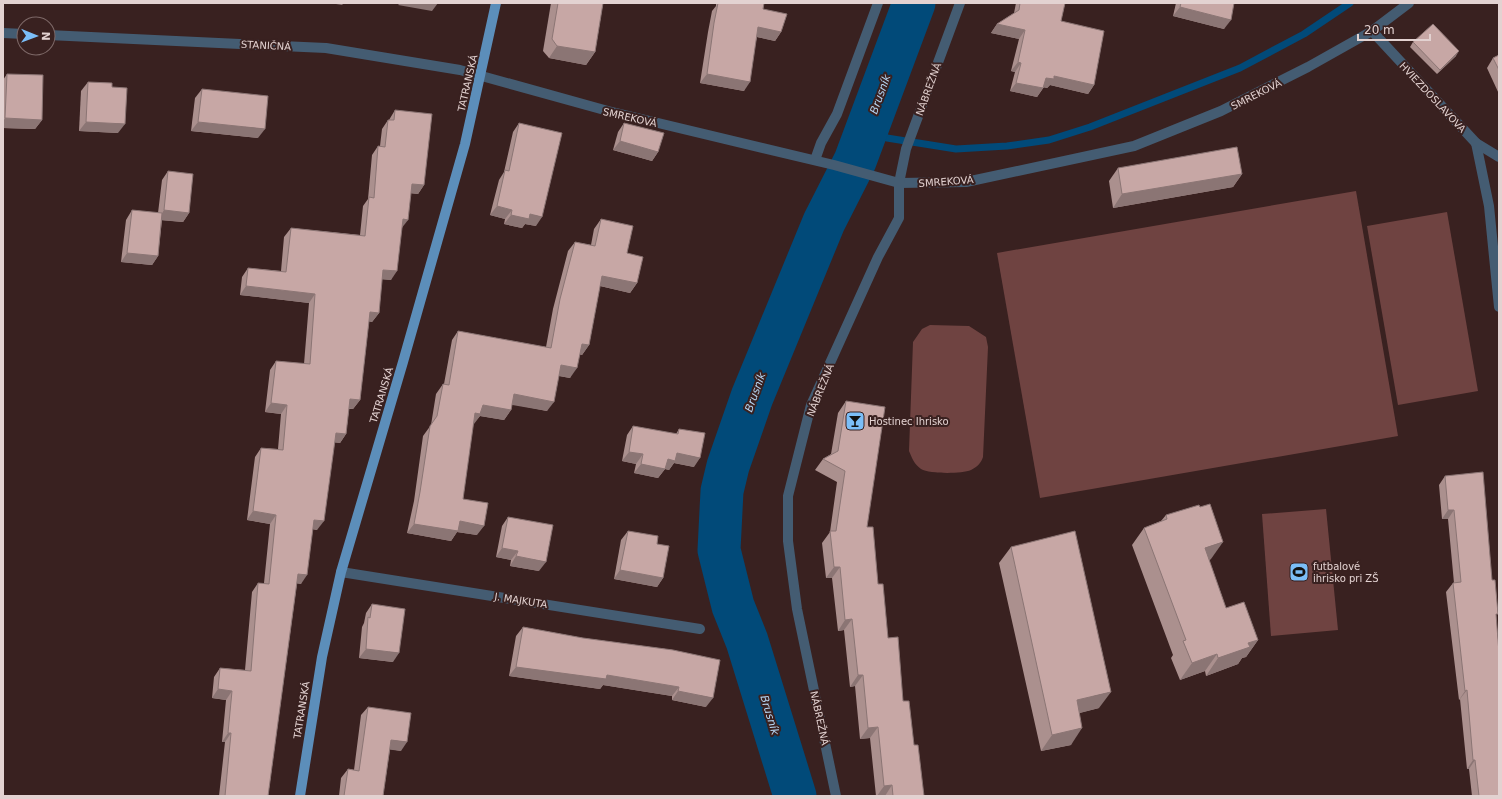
<svg xmlns="http://www.w3.org/2000/svg" width="1502" height="799" viewBox="0 0 1502 799" font-family="'DejaVu Sans',sans-serif">
  <style>
    .green { fill: #6f4341 }
    .lines { fill: none; stroke-linecap: round; stroke-linejoin: round }
    .stream { stroke: #014a79; stroke-width: 7 }
    .river { stroke: #014a79; stroke-width: 43 }
    .minor { stroke: #445c72; stroke-width: 10 }
    .major { stroke: #5c8eba; stroke-width: 10 }
    .wall { fill: #ab908e }
    .shaded-wall { fill: #8b7574 }
    .building { fill: #c7a7a5; stroke: #8b7574 }
    .labels { text-anchor: middle; stroke-width: 4; stroke-linejoin: round; paint-order: stroke }
    .street-label { font-size: 10px; fill: #e3d2d1; stroke: #392120 }
    .poi-label { font-size: 10px; fill: #e3d2d1; stroke: #392120; text-anchor: start }
    .water-label { font-size: 11px; font-style: italic; fill: #b5d4f1; stroke: #392120 }
  </style>
  <rect width="100%" height="100%" fill="#392120"/>
  <g class="green">
    <polygon points="1356,191 1398,436 1040,498 997,253"/>
    <polygon points="1447,212 1478,391 1398,405 1367,226"/>
    <path d="M930,325l39,1 17,11 2,10 -5,110c-2,6 -6,10 -12,13 -10,4 -41,4 -50,-1 -7,-5 -9,-11 -12,-18l4,-109 9,-13z"/>
    <polygon points="1326,509 1338,630 1271,636 1262,514"/>
  </g>
  <g class="lines">
    <polyline class="stream" points="869,123 887,138 956,149 1007,146 1049,140 1090,127 1240,68 1304,34 1350,3"/>
    <polyline class="river" points="795,796 747,641 733,606 719,550 722,491 728,466 752,397 824,222 855,161 914,3"/>
    <g class="minor">
      <polyline points="1372,31 1476,143 1499,157"/>
      <polyline points="3,33 24,34"/>
      <polyline points="48,35 326,48 460,70 608,111 834,165 899,183 966,182 1134,146 1221,111 1308,67 1372,31 1409,3"/>
      <polyline points="1476,143 1489,206 1499,307"/>
      <polyline points="815,160 821,143 837,114 878,3"/>
      <polyline points="341,572 700,629"/>
      <polyline points="836,796 797,609 788,541 788,496 811,405 878,257 899,218 899,183 906,149 960,3"/>
    </g>
    <polyline class="major" points="300,796 322,657 341,572 403,362 465,144 496,3"/>
  </g>
  <g class="wall">
    <polygon points="551,3 603,3 595,52 586,65 549,58 543,51"/>
    <polygon points="716,3 764,3 763,9 781,32 775,41 757,37 744,91 700,83 708,32 712,11 716,6"/>
    <polygon points="1016,3 1065,3 1061,21 1094,85 1088,94 1050,85 1047,88 1044,87 1037,97 1010,91 1015,72 1011,71 1019,39 991,33 997,24 1014,13"/>
    <polygon points="1176,3 1234,3 1224,29 1173,16"/>
    <polygon points="1413,42 1456,56 1437,74 1410,47"/>
    <polygon points="1499,55 1499,94 1487,68 1493,58"/>
    <polygon points="7,74 42,120 35,129 3,128 3,80"/>
    <polygon points="88,82 112,87 118,133 79,131 81,91"/>
    <polygon points="202,89 258,138 191,131 195,98"/>
    <polygon points="395,110 424,185 418,194 411,193 402,228 391,280 382,279 379,313 372,322 369,321 360,400 353,409 349,409 346,434 340,443 334,442 317,530 312,529 301,584 297,583 268,796 219,796 225,742 222,742 226,700 212,698 214,677 220,668 245,670 252,592 258,583 264,583 270,524 247,520 255,457 261,448 278,449 281,414 265,412 270,370 276,361 304,364 309,303 240,295 242,277 248,268 281,271 284,237 291,228 360,235 363,206 368,199 372,155 378,146 380,146 382,129 388,120 389,120"/>
    <polygon points="519,123 536,226 525,224 522,228 504,224 505,219 490,215 499,180 504,172 513,132"/>
    <polygon points="624,123 658,152 652,161 613,150 618,132"/>
    <polygon points="1118,168 1242,174 1233,187 1113,208 1109,181"/>
    <polygon points="168,171 189,213 183,222 162,220 158,256 152,265 121,262 126,220 132,210 158,213 162,180"/>
    <polygon points="601,219 627,253 637,283 630,293 600,286 589,345 582,355 580,354 570,378 559,376 547,411 512,404 511,410 504,420 480,416 473,424 463,499 477,535 457,532 451,541 407,533 414,501 423,436 431,425 436,394 443,384 444,384 452,340 458,331 546,347 553,309 568,251 575,242 591,245 594,229"/>
    <polygon points="846,401 867,527 888,638 914,745 924,796 876,796 870,738 860,739 855,686 850,687 844,630 838,631 832,578 826,578 822,543 830,532 837,482 815,470 823,459 831,454 838,413"/>
    <polygon points="633,426 676,434 679,429 694,467 674,463 669,470 665,469 658,478 634,473 636,464 622,461 627,435"/>
    <polygon points="1445,476 1492,580 1496,616 1499,796 1472,796 1469,769 1467,769 1460,699 1459,700 1446,592 1453,583 1454,583 1448,519 1442,519 1439,485"/>
    <polygon points="1166,515 1211,559 1209,560 1226,608 1258,640 1246,657 1242,658 1238,664 1206,676 1205,671 1180,680 1171,658 1173,655 1132,545 1144,528 1161,521"/>
    <polygon points="508,517 539,571 510,566 511,560 496,557 502,526"/>
    <polygon points="628,531 657,544 663,578 657,587 614,579 621,540"/>
    <polygon points="1011,547 1099,708 1079,713 1071,745 1041,751 999,563"/>
    <polygon points="372,604 393,662 359,658 362,627 364,623 366,613"/>
    <polygon points="523,627 583,638 673,650 706,707 672,700 672,696 603,685 600,689 509,676 516,636"/>
    <polygon points="368,707 401,751 390,749 383,796 339,796 341,778 348,769 354,770 361,715"/>
  </g>
  <g class="shaded-wall">
    <polygon points="330,3 344,3 342,5"/>
    <polygon points="400,3 438,3 432,11 398,5"/>
    <polygon points="1180,7 1231,20 1224,29 1173,16"/>
    <polygon points="997,24 1025,30 1019,39 991,33"/>
    <polygon points="758,27 781,32 775,41 752,36"/>
    <polygon points="557,46 595,52 586,65 549,58"/>
    <polygon points="1459,51 1456,56 1437,74 1440,70"/>
    <polygon points="1018,62 1021,63 1015,72 1011,71"/>
    <polygon points="707,74 750,82 744,91 700,83"/>
    <polygon points="1054,76 1094,85 1088,94 1050,85 1047,88 1040,87 1046,78"/>
    <polygon points="1016,83 1043,88 1037,97 1010,91"/>
    <polygon points="5,118 42,120 35,129 3,128 3,122"/>
    <polygon points="86,122 125,124 118,133 79,131"/>
    <polygon points="198,122 265,129 258,138 191,131"/>
    <polygon points="620,141 658,152 652,161 613,150"/>
    <polygon points="1242,174 1233,187 1113,208 1122,194"/>
    <polygon points="412,184 424,185 418,194 406,193"/>
    <polygon points="497,206 512,210 505,219 490,215"/>
    <polygon points="164,210 189,213 183,222 158,220"/>
    <polygon points="530,214 542,217 536,226 525,224 522,228 504,224 511,215"/>
    <polygon points="403,219 408,220 401,229"/>
    <polygon points="127,253 158,256 152,265 121,262"/>
    <polygon points="383,270 397,271 391,280 377,279"/>
    <polygon points="602,276 637,283 630,293 596,285"/>
    <polygon points="246,286 315,294 309,303 240,295"/>
    <polygon points="370,312 379,313 372,322 364,321"/>
    <polygon points="582,344 589,345 582,355 575,354"/>
    <polygon points="561,365 577,368 570,378 554,375"/>
    <polygon points="514,394 554,402 547,411 507,404"/>
    <polygon points="350,399 360,400 353,409 343,408"/>
    <polygon points="271,403 287,405 281,414 265,412"/>
    <polygon points="483,405 511,410 504,420 480,416 474,424 468,423 475,413"/>
    <polygon points="336,433 346,434 340,443 329,442"/>
    <polygon points="629,452 643,454 636,464 622,461"/>
    <polygon points="677,453 700,458 694,467 674,463 669,470 665,469 658,478 634,473 641,464 668,459"/>
    <polygon points="1448,510 1454,510 1448,519 1442,519"/>
    <polygon points="253,511 276,515 270,524 247,520"/>
    <polygon points="314,520 324,521 317,530 307,528"/>
    <polygon points="460,521 484,526 477,535 457,532 451,541 407,533 414,524"/>
    <polygon points="1223,542 1211,559 1193,565 1205,548"/>
    <polygon points="502,548 518,551 511,560 496,557"/>
    <polygon points="516,556 546,562 539,571 510,566"/>
    <polygon points="834,567 840,567 832,578 826,578"/>
    <polygon points="620,570 663,578 657,587 614,579"/>
    <polygon points="298,574 307,575 301,584 292,583"/>
    <polygon points="852,619 844,630 838,631 845,620"/>
    <polygon points="1258,640 1246,657 1242,658 1238,664 1206,676 1218,658 1248,643"/>
    <polygon points="366,649 399,653 393,662 359,658"/>
    <polygon points="1217,654 1205,671 1180,680 1192,663"/>
    <polygon points="516,667 607,675 679,687 672,696 603,685 600,689 509,676"/>
    <polygon points="858,675 863,675 855,686 850,687"/>
    <polygon points="218,689 232,691 226,700 212,698"/>
    <polygon points="1467,690 1460,699 1459,700 1465,691"/>
    <polygon points="678,691 713,698 706,707 672,700"/>
    <polygon points="1111,692 1099,708 1065,717 1077,700"/>
    <polygon points="878,727 870,738 860,739 868,728"/>
    <polygon points="1082,728 1071,745 1041,751 1052,735"/>
    <polygon points="228,733 231,733 225,742 222,742"/>
    <polygon points="391,740 407,742 401,751 385,749"/>
    <polygon points="1473,760 1475,760 1469,769 1467,769"/>
    <polygon points="892,785 885,796 877,796 884,786"/>
  </g>
  <g class="building">
    <polygon points="558,3 603,3 595,52 557,46 552,39"/>
    <polygon points="718,3 764,3 763,9 787,14 781,32 758,27 750,82 707,74 714,23"/>
    <polygon points="1020,3 1065,3 1061,21 1104,31 1094,85 1054,76 1054,79 1046,78 1043,88 1016,83 1021,63 1018,62 1025,30 997,24 1019,10"/>
    <polygon points="1181,3 1234,3 1231,20 1180,7"/>
    <polygon points="1433,24 1459,51 1440,70 1413,42"/>
    <polygon points="1499,55 1499,70 1493,58"/>
    <polygon points="7,74 43,75 42,120 5,118"/>
    <polygon points="88,82 112,83 112,87 127,88 125,124 86,122"/>
    <polygon points="202,89 268,96 265,129 198,122"/>
    <polygon points="395,110 432,114 424,185 412,184 408,220 403,219 397,271 383,270 379,313 370,312 360,400 350,399 346,434 336,433 324,521 314,520 307,575 298,574 268,796 225,796 231,733 228,733 232,691 218,689 220,668 251,671 258,583 269,584 276,515 253,511 261,448 283,450 287,405 271,403 276,361 310,364 315,294 246,286 248,268 286,272 291,228 365,236 369,197 374,198 378,146 385,147 388,120 394,120"/>
    <polygon points="519,123 562,133 542,217 530,214 529,219 511,215 512,210 497,206 505,170 509,171"/>
    <polygon points="624,123 664,133 658,152 620,141"/>
    <polygon points="1237,147 1242,174 1122,194 1118,168"/>
    <polygon points="168,171 193,174 189,213 164,210"/>
    <polygon points="132,210 162,213 158,256 127,253"/>
    <polygon points="601,219 633,226 627,253 643,257 637,283 602,276 589,345 582,344 577,368 561,365 554,402 514,394 511,410 483,405 480,414 475,413 463,499 488,503 484,526 460,521 458,531 414,524 420,492 430,426 437,416 443,384 449,385 458,331 551,348 560,299 575,242 595,246"/>
    <polygon points="846,401 885,407 867,527 873,527 878,584 883,584 888,638 898,637 903,701 909,701 914,745 918,745 924,796 893,796 892,785 884,786 878,727 868,728 863,675 858,675 852,619 845,620 840,567 834,567 830,531 836,531 845,471 823,459 838,451"/>
    <polygon points="633,426 678,434 679,429 705,433 700,458 677,453 675,461 668,459 665,469 641,464 643,454 629,452"/>
    <polygon points="1483,472 1492,580 1495,580 1498,614 1496,614 1499,653 1499,796 1479,796 1475,760 1473,760 1467,690 1465,691 1453,583 1461,582 1454,510 1448,510 1445,476"/>
    <polygon points="1210,504 1223,542 1205,548 1226,608 1244,602 1258,640 1248,643 1250,647 1218,658 1217,654 1192,663 1183,641 1186,640 1144,528 1167,519 1166,515 1199,505 1200,507"/>
    <polygon points="508,517 553,525 546,562 516,556 518,551 502,548"/>
    <polygon points="628,531 658,536 657,544 669,546 663,578 620,570"/>
    <polygon points="1075,531 1111,692 1077,700 1082,728 1052,735 1011,547"/>
    <polygon points="372,604 405,609 399,653 366,649 368,617 370,618"/>
    <polygon points="523,627 583,638 673,650 720,660 713,698 678,691 679,687 607,675 606,679 516,667"/>
    <polygon points="368,707 411,713 407,742 391,740 383,796 344,796 348,769 359,771"/>
  </g>
  <defs>
    <g id="bar-square" transform="scale(1)"><rect x="-9" y="-9" width="18" height="18" rx="4" fill="#7bbef8" stroke="#392120"/><path d="M-6-5H6L.8 .8V4.5H3.5V6h-7V4.5H-.8V.8Z" fill="#111"/></g>
    <g id="stadium-square" transform="scale(1)"><rect x="-9" y="-9" width="18" height="18" rx="4" fill="#7bbef8" stroke="#392120"/><path d="M0-5a6.5 5 0 1 0 0 10a6.5 5 0 1 0 0-10ZM-3.5-1.8h7v3.6h-7Z" fill="#111"/></g>
  </defs>
  <g fill-rule="evenodd">
    <use href="#bar-square" x="855" y="421"/>
    <use href="#stadium-square" x="1299" y="572"/>
  </g>
  <g class="labels">
    <g class="street-label">
      <text transform="translate(266 45) rotate(3)" y="4">STANIČNÁ</text>
      <text transform="translate(467 83) rotate(-77)" y="4">TATRANSKÁ</text>
      <text transform="translate(928 89) rotate(-70)" y="4">NÁBREŽNÁ</text>
      <text transform="translate(1256 94) rotate(-27)" y="4">SMREKOVÁ</text>
      <text transform="translate(1433 97) rotate(47)" y="4">HVIEZDOSLAVOVA</text>
      <text transform="translate(630 117) rotate(13)" y="4">SMREKOVÁ</text>
      <text transform="translate(946 181) rotate(-4)" y="4">SMREKOVÁ</text>
      <text transform="translate(820 390) rotate(-68)" y="4">NÁBREŽNÁ</text>
      <text transform="translate(381 395) rotate(-73)" y="4">TATRANSKÁ</text>
      <text transform="translate(521 600) rotate(9)" y="4">J. MAJKUTA</text>
      <text transform="translate(301 710) rotate(-81)" y="4">TATRANSKÁ</text>
      <text transform="translate(820 718) rotate(78)" y="4">NÁBREŽNÁ</text>
    </g>
    <g class="poi-label">
      <text x="869" y="425">Hostinec Ihrisko</text>
      <text x="1313" y="570">futbalové<tspan x="1313" dy="12">ihrisko pri ZŠ</tspan></text>
    </g>
    <g class="water-label">
      <text transform="translate(880 94) rotate(-70)" y="4">Brusník</text>
      <text transform="translate(755 392) rotate(-70)" y="4">Brusník</text>
      <text transform="translate(770 715) rotate(73)" y="4">Brusník</text>
    </g>
  </g>
  <rect width="1502" height="799" fill="none" stroke="#e3d2d1" stroke-width="8"/>
  <g transform="translate(36 36) rotate(91)"><circle r="19" fill="#392120" stroke="#7d6867"/>
  <path d="M0-3L7 15L0 10L-7 15Z" fill="#7bbef8"/>
  <text y="-6" font-size="11" font-weight="bold" text-anchor="middle" fill="#e3d2d1">N</text>
  </g>
  <path d="M1358 34v6h72v-6" fill="none" stroke="#e3d2d1" stroke-width="2"/>
  <text x="1364" y="34" font-size="12" fill="#e3d2d1" stroke="#392120" stroke-width="3" paint-order="stroke">20 m</text>
</svg>
